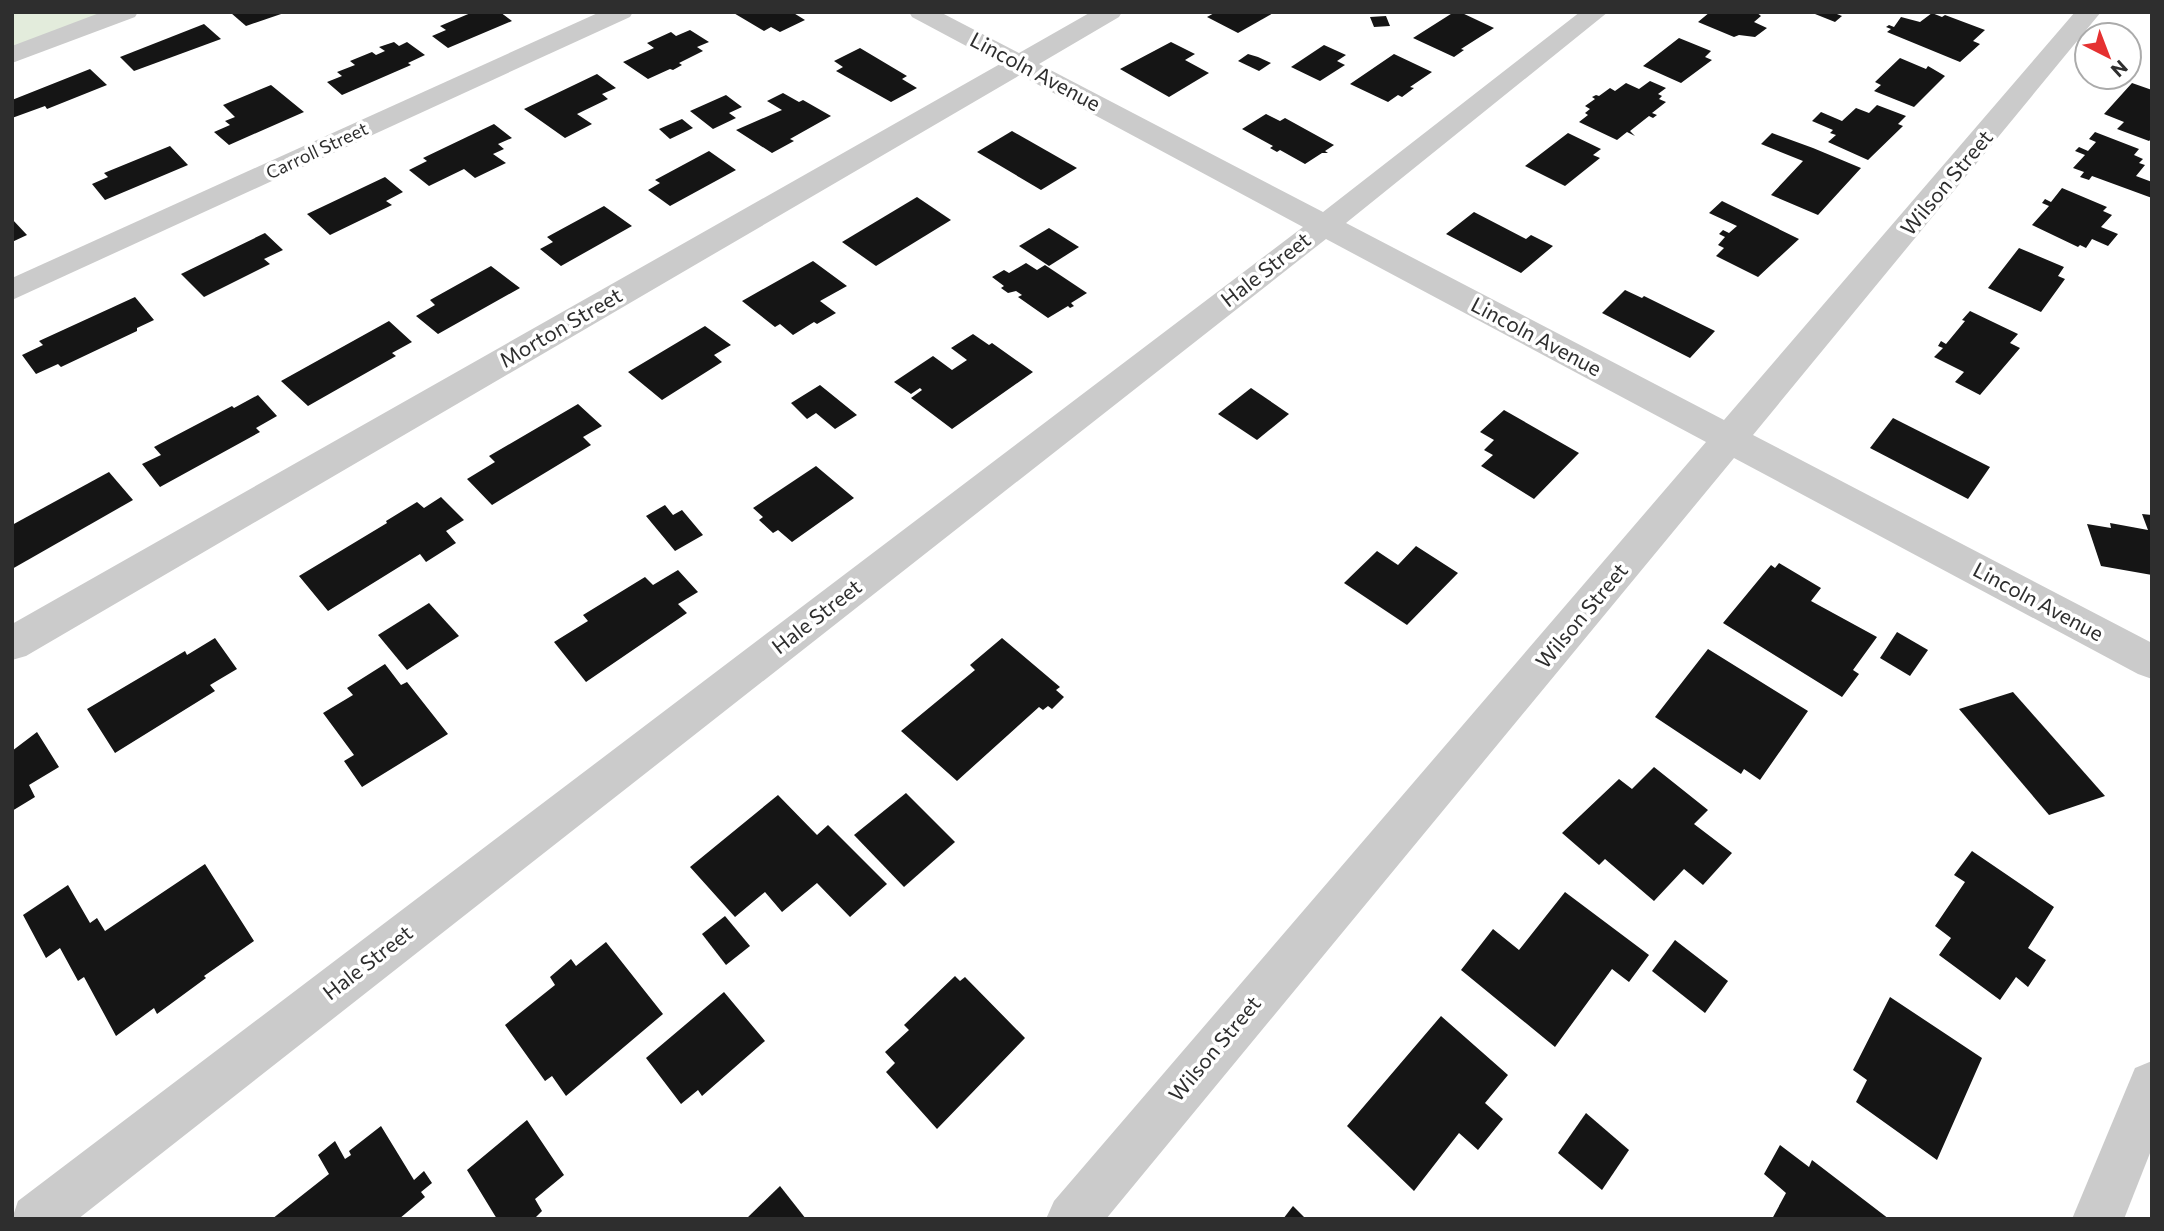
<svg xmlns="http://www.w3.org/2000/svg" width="2164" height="1231" viewBox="0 0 2164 1231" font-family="Commissioner,sans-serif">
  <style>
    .green { fill: #e3ecdc }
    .building { fill: #151515 }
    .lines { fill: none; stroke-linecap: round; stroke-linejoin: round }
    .street { fill: #cbcbcb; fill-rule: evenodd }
    .labels { text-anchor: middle; stroke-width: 7; stroke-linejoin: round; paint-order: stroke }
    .far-street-label { font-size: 18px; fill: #2e2e2e; stroke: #fff }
    .street-label { font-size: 21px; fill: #2e2e2e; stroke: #fff }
  </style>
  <rect width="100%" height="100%" fill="#fff"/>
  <polygon class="green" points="12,12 108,12 12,49"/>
  <g class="building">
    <polygon points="233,12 287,12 246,26 231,13"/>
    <polygon points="473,12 500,12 512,21 448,48 432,36 446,30 440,26"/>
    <polygon points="732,12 792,12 805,20 780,32 771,27 764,31"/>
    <polygon points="1216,12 1275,12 1238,33 1207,17"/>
    <polygon points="1454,12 1460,12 1494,28 1461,49 1464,50 1454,57 1413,38"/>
    <polygon points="1710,12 1756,12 1761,16 1754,22 1767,28 1755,37 1739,35 1734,37 1698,22"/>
    <polygon points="1818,12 1832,12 1842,16 1835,22 1815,14"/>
    <polygon points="1932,13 1942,17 1945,15 1985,30 1973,41 1980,44 1960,62 1887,32 1891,29 1886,27 1889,25 1894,27 1901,17 1920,22"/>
    <polygon points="1386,16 1390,26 1374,27 1370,17"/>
    <polygon points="204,24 221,39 134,71 120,57"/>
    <polygon points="690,30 709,42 697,47 703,51 679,63 682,65 673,70 670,69 648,79 623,62 654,48 647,43 671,32 676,36"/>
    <polygon points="1679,38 1711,51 1705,57 1712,60 1681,83 1643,66"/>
    <polygon points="394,42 399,46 407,42 425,55 408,63 411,65 342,95 327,82 342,76 337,72 355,65 350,61 372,52 376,55 385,51 379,47"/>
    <polygon points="1171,42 1195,54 1185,60 1209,73 1169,97 1120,69"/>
    <polygon points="1324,45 1346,55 1337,61 1345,65 1320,81 1291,67"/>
    <polygon points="860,48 907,76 902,79 917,88 891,102 836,71 843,67 834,61"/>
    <polygon points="1248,54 1258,57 1271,63 1259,71 1238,61"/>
    <polygon points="1394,54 1432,72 1410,87 1414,88 1402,97 1398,95 1388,102 1350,84"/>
    <polygon points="1900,58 1926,69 1928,66 1945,76 1914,107 1874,91 1881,85 1875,82"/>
    <polygon points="90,69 107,85 47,109 45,106 12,118 12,100"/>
    <polygon points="597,74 616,88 602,94 608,99 577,114 592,124 565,138 524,109"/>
    <polygon points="1650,81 1666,88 1658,94 1662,96 1659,99 1666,102 1652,113 1657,115 1653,118 1649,116 1630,131 1635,136 1627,132 1617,140 1579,122 1588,115 1585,113 1590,109 1585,106 1595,99 1592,97 1596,95 1599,96 1610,88 1615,91 1626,83 1639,89"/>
    <polygon points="2132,83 2152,90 2152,138 2149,141 2117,129 2124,122 2104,114"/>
    <polygon points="271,85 304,112 229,145 214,132 230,125 225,121 235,117 223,105"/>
    <polygon points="783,93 799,102 803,100 831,116 790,139 794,141 772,153 736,130 782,110 767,101"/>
    <polygon points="726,95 742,107 729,113 736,118 713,129 690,111"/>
    <polygon points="1877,105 1906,116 1898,124 1903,126 1868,160 1828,142 1836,135 1830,133 1833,130 1812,121 1821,112 1842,121 1856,108 1869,113"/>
    <polygon points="1266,114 1280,121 1285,118 1334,145 1325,151 1328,153 1322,153 1305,164 1280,150 1277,152 1270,148 1273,146 1242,129"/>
    <polygon points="682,119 693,128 670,139 659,129"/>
    <polygon points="494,124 512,138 498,144 504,149 493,154 506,163 475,178 464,169 429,186 409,170 427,161 423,158"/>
    <polygon points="1012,131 1077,168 1041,190 977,152"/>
    <polygon points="2095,132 2139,149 2134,155 2143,159 2139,163 2145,165 2136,176 2152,182 2152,198 2092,176 2089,180 2080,177 2084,172 2073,168 2085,155 2075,151 2079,147 2088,151 2096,142 2089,139"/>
    <polygon points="1568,133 1601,149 1593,155 1600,158 1565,186 1525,166"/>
    <polygon points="1772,133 1813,148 1861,168 1818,215 1771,195 1803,161 1761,144"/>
    <polygon points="170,146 188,165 105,200 92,184 108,177 104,173"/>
    <polygon points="709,151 736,170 670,206 648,190 660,183 655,180"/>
    <polygon points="385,177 403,192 386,201 392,205 330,235 307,214"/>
    <polygon points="2062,188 2107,207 2103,211 2112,215 2101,227 2118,234 2108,246 2092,239 2086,248 2080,245 2078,247 2032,225 2049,206 2042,203 2045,199 2051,202"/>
    <polygon points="917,197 951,220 876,266 842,242"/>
    <polygon points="1722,201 1799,239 1758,277 1716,256 1724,248 1718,245 1725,237 1719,234 1723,230 1729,233 1737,226 1709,213"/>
    <polygon points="604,206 632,226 561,266 540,249 553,242 547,237"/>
    <polygon points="1474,212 1526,239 1531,235 1553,246 1521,273 1446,234"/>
    <polygon points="12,219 27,235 12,242"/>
    <polygon points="1049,228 1079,247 1049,266 1019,246"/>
    <polygon points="265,233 283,250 264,259 270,264 204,297 181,274"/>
    <polygon points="2019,248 2064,267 2058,276 2065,279 2041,312 1988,288"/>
    <polygon points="813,261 847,286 820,301 836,313 817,324 814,322 793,335 780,324 775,327 742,301"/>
    <polygon points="1026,263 1037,270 1045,265 1087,293 1071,303 1074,306 1070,308 1068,306 1048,318 1018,297 1022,295 1016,291 1008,293 1001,288 1004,286 992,277 1004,270 1009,273"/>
    <polygon points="491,266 520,288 438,334 416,316 435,305 430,300"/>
    <polygon points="1625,290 1642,298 1644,296 1715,331 1690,358 1602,313"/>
    <polygon points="135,297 154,320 137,328 137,331 61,367 58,364 36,374 22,355 43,345 39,341"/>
    <polygon points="1970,311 2018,334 2010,343 2020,348 1980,395 1955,382 1964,372 1934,357 1943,348 1938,346 1941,341 1946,344 1965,321 1962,320"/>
    <polygon points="389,321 412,342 392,353 396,356 308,406 281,381"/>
    <polygon points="705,326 731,345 714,355 722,362 662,400 628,372"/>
    <polygon points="973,334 989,345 992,343 1033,372 952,429 911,398 922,390 920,388 911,394 894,382 933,356 952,370 967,360 951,348"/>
    <polygon points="820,385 857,415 835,429 816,413 807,419 791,403"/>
    <polygon points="1251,388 1289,414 1257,440 1218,414"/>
    <polygon points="258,395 277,416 256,428 260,432 160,487 142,464 161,455 154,447 232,406 234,408"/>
    <polygon points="578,404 602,426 583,437 591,445 492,505 467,479 495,462 489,456"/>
    <polygon points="1504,410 1579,453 1534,499 1481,466 1493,455 1484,450 1494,440 1480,432"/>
    <polygon points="1893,418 1990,467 1968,499 1870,448"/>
    <polygon points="816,466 854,498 792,542 778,530 773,533 759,520 763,517 753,508"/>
    <polygon points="109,472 133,500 12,569 12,525"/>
    <polygon points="441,497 464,520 446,531 456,543 426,562 420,554 328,611 299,576 387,523 386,521 417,502 424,508"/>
    <polygon points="665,505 673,515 682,510 703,535 675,551 646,516"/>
    <polygon points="2142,514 2152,515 2152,575 2101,566 2087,524 2111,528 2110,523 2148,530"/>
    <polygon points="1416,546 1458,573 1407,625 1344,583 1377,551 1398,565"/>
    <polygon points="1779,563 1821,588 1811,601 1877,637 1853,670 1859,674 1842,697 1723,623 1771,565 1775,568"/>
    <polygon points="678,570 698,592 678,604 687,613 586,682 554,642 588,621 583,615 645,577 653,585"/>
    <polygon points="429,603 459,636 407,670 378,635"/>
    <polygon points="1897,632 1928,650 1910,676 1880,658"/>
    <polygon points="215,638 237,669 210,685 215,691 115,753 87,709 185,651 187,655"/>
    <polygon points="1002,638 1060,687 1056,690 1064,697 1052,709 1048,706 1043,710 1039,707 957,781 901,731 975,670 970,665"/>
    <polygon points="1708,649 1808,711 1760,780 1744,769 1741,774 1655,717"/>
    <polygon points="385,664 401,685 407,682 448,734 362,787 344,761 354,755 323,713 353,695 347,688"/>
    <polygon points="2013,692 2105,796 2049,815 1959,709"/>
    <polygon points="37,732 59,767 29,785 35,797 12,811 12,751"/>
    <polygon points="1654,767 1708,810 1694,824 1732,853 1703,885 1684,869 1654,901 1605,859 1599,865 1562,833 1619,779 1632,789"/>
    <polygon points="906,793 955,842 904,887 854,835"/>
    <polygon points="778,795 817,835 828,825 887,884 850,917 817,883 782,912 765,892 735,917 690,867"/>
    <polygon points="1972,851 2054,907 2028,948 2046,960 2028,987 2016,977 2000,1000 1939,955 1951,938 1935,926 1965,882 1954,875"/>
    <polygon points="205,864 254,941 204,976 206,978 157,1014 154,1008 116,1036 84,977 78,981 60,948 46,958 23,915 68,885 90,923 97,918 105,931"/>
    <polygon points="1565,892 1649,955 1629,982 1612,969 1555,1047 1461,970 1493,929 1519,950"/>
    <polygon points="725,916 750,946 726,965 702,934"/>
    <polygon points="1675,940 1728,981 1705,1013 1652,971"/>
    <polygon points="606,942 663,1014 566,1096 552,1076 545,1081 505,1025 555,985 550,977 571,959 576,966"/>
    <polygon points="955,976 960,981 965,977 1025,1038 937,1129 886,1072 895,1063 885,1052 909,1030 904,1025"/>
    <polygon points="724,992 765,1041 702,1096 698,1090 681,1104 646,1058"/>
    <polygon points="1890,997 1982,1058 1937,1160 1856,1102 1867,1080 1853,1070"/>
    <polygon points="1441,1016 1508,1075 1485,1103 1503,1119 1478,1150 1459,1133 1414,1191 1347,1126"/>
    <polygon points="1586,1113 1629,1150 1602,1190 1558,1153"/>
    <polygon points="527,1120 564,1175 535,1199 542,1211 534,1219 497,1219 467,1170"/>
    <polygon points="381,1126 414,1180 424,1171 432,1183 421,1192 425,1197 399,1219 272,1219 329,1174 318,1155 335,1141 345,1159 351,1155 349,1151"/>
    <polygon points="1780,1145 1809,1167 1812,1160 1889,1219 1772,1219 1786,1193 1764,1174"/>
    <polygon points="780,1186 806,1219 746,1219"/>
    <polygon points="1293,1206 1306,1219 1283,1219"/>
  </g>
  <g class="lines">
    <g class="street">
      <polygon points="102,12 138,12 135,17 12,63 12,46"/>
      <polygon points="600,12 633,12 630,17 12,300 12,278"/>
      <polygon points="909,12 940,12 1019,53 1091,12 1122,12 1119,17 1039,64 1323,212 1580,12 1608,12 1346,223 1724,420 2075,12 2101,12 1753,435 2152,643 2152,679 2138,674 1734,458 1106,1219 1046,1219 1054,1201 1706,442 1326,239 78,1219 12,1219 18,1201 1303,227 1020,75 26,656 12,660 12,624 1000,64 912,17"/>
      <polygon points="2152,1061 2152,1148 2124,1219 2072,1219 2135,1068"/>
    </g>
  </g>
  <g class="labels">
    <g class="far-street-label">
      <text transform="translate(317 151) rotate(-25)" y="6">Carroll Street</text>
    </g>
    <g class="street-label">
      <text transform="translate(1035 72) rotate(28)" y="7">Lincoln Avenue</text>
      <text transform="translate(1947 183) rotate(-50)" y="7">Wilson Street</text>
      <text transform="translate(1266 270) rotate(-38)" y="7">Hale Street</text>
      <text transform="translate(561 328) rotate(-30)" y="7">Morton Street</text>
      <text transform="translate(1536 337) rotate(28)" y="7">Lincoln Avenue</text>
      <text transform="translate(2038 602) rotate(28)" y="7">Lincoln Avenue</text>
      <text transform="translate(1582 616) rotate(-50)" y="7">Wilson Street</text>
      <text transform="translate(817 617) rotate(-38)" y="7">Hale Street</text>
      <text transform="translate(368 963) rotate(-38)" y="7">Hale Street</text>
      <text transform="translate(1215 1049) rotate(-50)" y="7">Wilson Street</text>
    </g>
  </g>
  <rect width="2164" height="1231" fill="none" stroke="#2e2e2e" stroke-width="28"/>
  <g transform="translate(2108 56) rotate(138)"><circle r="33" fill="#ffffff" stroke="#ababab" stroke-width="2"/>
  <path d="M0-5L12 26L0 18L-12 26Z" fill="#e53131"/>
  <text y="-10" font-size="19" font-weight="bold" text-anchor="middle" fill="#2e2e2e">N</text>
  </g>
</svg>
